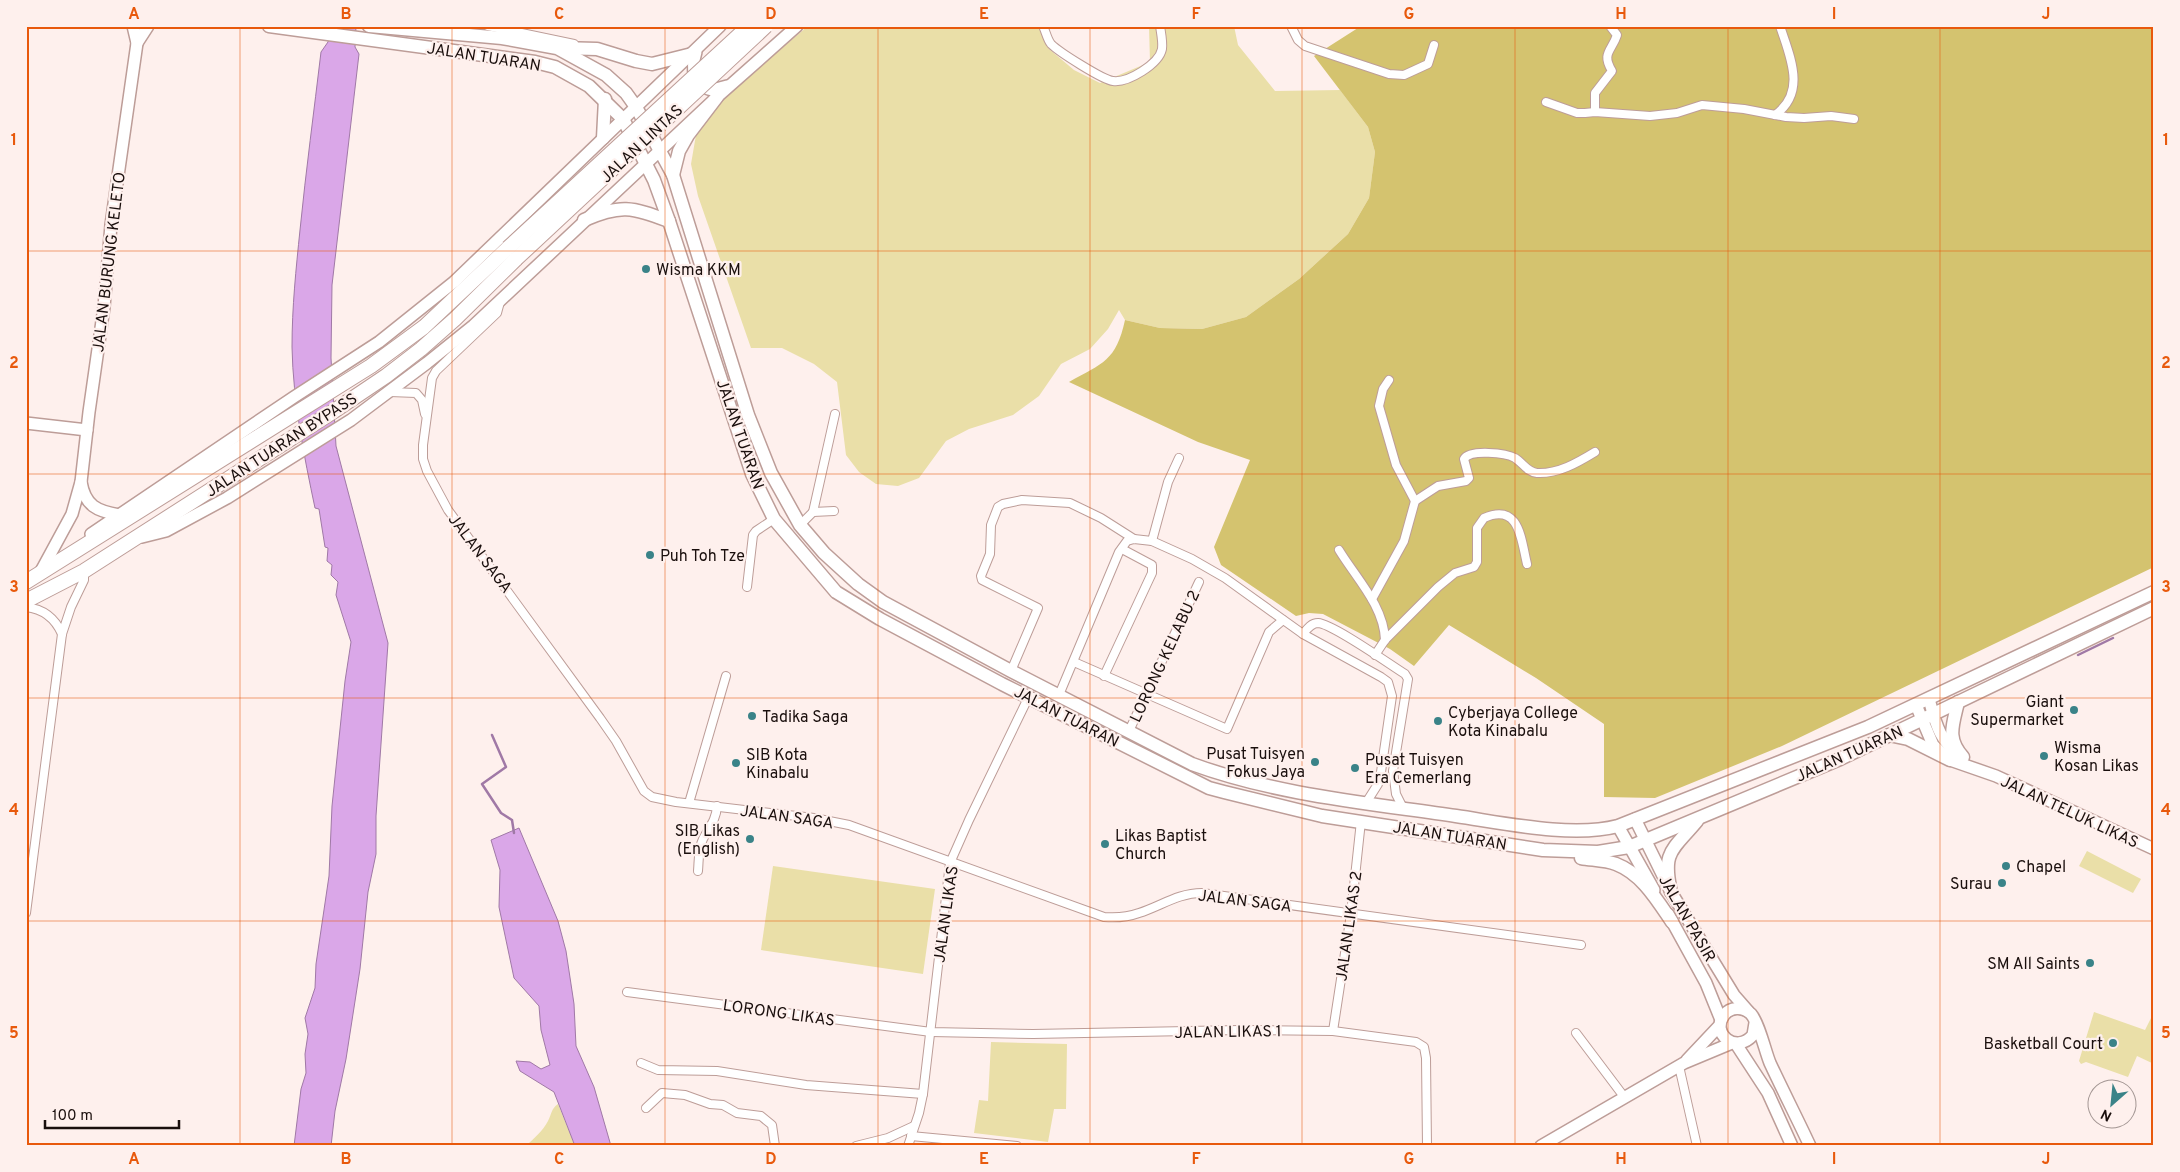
<svg xmlns="http://www.w3.org/2000/svg" width="2180" height="1172" viewBox="0 0 2180 1172" font-family="Overpass,sans-serif">
  <style>
    .green { fill: #eadfa8 }
    .forest { fill: #d4c36f }
    .water { fill: #daa7e8; stroke: #a079a6 }
    .lines { fill: none; stroke-linecap: round; stroke-linejoin: round }
    .stream { stroke: #a079a6; stroke-width: 2.5 }
    .street-casing { stroke: #bd9d98; stroke-width: 10 }
    .secondary-casing { stroke: #bd9d98; stroke-width: 14 }
    .primary-casing { stroke: #bd9d98; stroke-width: 15 }
    .highway-casing { stroke: #bd9d98; stroke-width: 16 }
    .street { stroke: #fff; stroke-width: 8 }
    .secondary { stroke: #fff; stroke-width: 11 }
    .primary { stroke: #fff; stroke-width: 12 }
    .highway { stroke: #fff; stroke-width: 14 }
    .highway-bridge-casing { stroke: #bd9d98; stroke-width: 16; stroke-linecap: butt }
    .highway-bridge { stroke: #fff; stroke-width: 14 }
    .grid { fill: none; stroke: #e8590c; stroke-width: 1; stroke-opacity: 0.55 }
    .poi-dot { fill: #3a8388; stroke: #fef0ed; stroke-width: 2 }
    .labels { text-anchor: middle; stroke-width: 4.5; stroke-linejoin: round; paint-order: stroke }
    .street-label { font-size: 16px; fill: #1a0f0d; stroke: #fef0ed }
    .poi-label { font-size: 16px; fill: #1a0f0d; stroke: #fef0ed; text-anchor: start }
    .neatline { fill: none; stroke: #e8590c; stroke-width: 2 }
    .grid-label { font-size: 16px; text-anchor: middle; font-weight: bold; fill: #e8590c }
  </style>
  <rect width="100%" height="100%" fill="#fef0ed"/>
  <g class="green">
    <polygon points="808,26 1038,26 1049,49 1074,70 1100,83 1150,62 1149,26 1234,26 1238,45 1275,91 1340,90 1368,127 1375,152 1369,198 1348,234 1299,279 1246,317 1202,329 1160,328 1125,320 1119,310 1108,329 1090,349 1061,364 1039,396 1013,415 969,429 946,441 919,478 898,486 876,484 859,472 846,455 837,382 814,364 782,348 751,348 698,196 691,164 697,129 716,104"/>
    <polygon points="2087,851 2141,879 2133,893 2079,866"/>
    <polygon points="773,866 935,889 923,974 761,950"/>
    <polygon points="2094,1012 2145,1030 2154,1012 2154,1064 2137,1056 2128,1077 2086,1062 2081,1064 2079,1061"/>
    <polygon points="991,1042 1067,1044 1066,1109 1054,1109 1048,1142 974,1133 979,1100 988,1101"/>
    <path d="M558,1104l17,42h-49c8,-8 17,-15 22,-25 4,-8 3,-12 10,-17z"/>
  </g>
  <path class="forest" d="M1361,26h793v541l-372,179 -127,52 -51,-1v-73l-68,-46 -87,-53 -35,41 -24,-17 -67,-35 -14,-1 -13,3 -75,-51 -7,-18 36,-87 -52,-18 -129,-60c34,-19 47,-21 56,-62l35,8 42,1 44,-12 53,-38 49,-45 21,-36 6,-46 -7,-25 -54,-71z"/>
  <g class="water">
    <path d="M331,26h25l-1,21 4,7 -27,231 -1,73 5,88 52,197 -12,173v38l-8,38 -8,77 -14,90 -11,52 -4,35h-37l7,-57 5,-16 -1,-19 3,-20 -3,-16 10,-30 1,-24 13,-88 3,-70 13,-125 6,-39 -15,-47 2,-13 -7,-7 1,-10 -5,-4 1,-13 -3,-1 -6,-38 -4,-1c-11,-52 -22,-107 -23,-161 0,-40 4,-78 8,-117 6,-60 14,-119 21,-178l7,-10z"/>
    <polygon points="519,828 558,921 566,951 574,1004 576,1046 594,1087 611,1146 575,1146 554,1092 520,1071 516,1061 530,1062 541,1069 550,1065 541,1030 539,1006 514,978 499,907 500,870 491,840"/>
  </g>
  <g class="lines">
    <g class="stream">
      <polyline points="2078,655 2113,638"/>
      <polyline points="492,735 506,767 482,784 501,813 512,820 514,833"/>
    </g>
    <g class="street-casing">
      <g id="street">
        <polyline points="488,26 574,44"/>
        <path d="M1043,26c3,6 4,13 8,18 8,8 52,36 62,37 15,2 46,-17 49,-32 1,-7 -1,-16 -2,-23"/>
        <polyline points="1291,26 1298,40 1305,46 1389,74 1404,75 1428,64 1434,45"/>
        <polyline points="1546,102 1577,113 1585,113 1595,112 1650,116 1677,113 1702,105 1744,109 1786,117 1804,118 1831,116 1854,119"/>
        <path d="M1595,112v-19l17,-22c-11,-18 0,-20 5,-36l-7,-9"/>
        <path d="M1775,115c32,-23 15,-58 5,-89"/>
        <path d="M500,302l-3,11 -61,58 -4,7 -9,67v14l4,12 21,39 152,208 16,23 28,50 8,6 24,5 138,16 35,7 255,92c12,1 24,0 35,-4 22,-7 39,-20 63,-20l379,52"/>
        <polyline points="390,392 416,393 422,400 425,414"/>
        <path d="M1415,501l23,-15 28,-5 3,-3 -5,-19c6,-10 42,-6 51,-1 8,5 12,14 22,15 21,1 40,-10 58,-21"/>
        <polyline points="813,512 835,414"/>
        <polyline points="800,525 813,512 834,511"/>
        <polyline points="1152,541 1168,482 1179,458"/>
        <path d="M1339,550c17,28 45,56 46,90"/>
        <polyline points="747,587 753,535 756,531 774,519"/>
        <polyline points="1372,599 1404,541 1415,501 1396,465 1379,406 1383,389 1389,380"/>
        <path d="M26,607c18,2 29,11 36,27"/>
        <path d="M1303,634c4,-5 8,-11 15,-11 15,1 71,41 87,51l3,5 -15,92 3,23 7,14"/>
        <path d="M1375,655l10,-15 53,-53 17,-14 19,-6 3,-5v-34l7,-10c36,-16 37,22 43,46"/>
        <polyline points="1074,662 1227,729 1269,632 1283,620"/>
        <polyline points="1011,671 1038,608 982,580 981,576 990,554 991,525 998,507 1003,504 1022,500 1070,503 1101,518 1134,539"/>
        <polyline points="1104,676 1152,573 1152,565 1122,549"/>
        <polyline points="1059,695 1119,552 1127,541 1134,539 1152,541 1192,559 1225,578 1303,634 1381,677 1388,682 1392,696 1381,772 1378,784 1366,803"/>
        <polyline points="1129,731 1199,582"/>
        <polyline points="689,803 726,676"/>
        <path d="M698,871c1,-11 0,-22 5,-32 6,-12 13,-18 14,-33"/>
        <polyline points="26,913 62,634 71,607 84,580 84,571"/>
        <polyline points="627,992 931,1032 1033,1034 1240,1030 1333,1031 1416,1042 1424,1047 1426,1058 1427,1146"/>
        <polyline points="1333,1031 1351,914 1361,821"/>
        <polyline points="1576,1033 1625,1098"/>
        <polyline points="641,1063 658,1070 717,1071 806,1085 923,1094"/>
        <polyline points="1679,1066 1697,1146"/>
        <polyline points="646,1108 662,1093 685,1095 710,1104 723,1105 737,1113 761,1116 772,1125 775,1146"/>
        <polyline points="911,1136 1017,1146"/>
        <polyline points="856,1146 888,1138 914,1126"/>
        <polyline points="908,1146 919,1113 923,1094 950,863 969,820 1029,696"/>
      </g>
    </g>
    <g class="secondary-casing">
      <g id="secondary">
        <polyline points="137,43 148,26"/>
        <path d="M696,52c-5,17 -4,33 16,38l15,-4"/>
        <polyline points="26,423 87,430"/>
        <path d="M119,515c-22,-4 -34,-9 -38,-33l8,-70 15,-105 7,-82 26,-182 -4,-17"/>
        <polyline points="91,534 294,397 379,342 454,282 720,26"/>
        <polyline points="142,537 166,531 227,498 351,420 427,363 473,326 717,97 797,26"/>
        <polyline points="40,573 72,514 81,482"/>
        <path d="M1929,699c6,22 11,45 33,57"/>
        <polyline points="1916,705 1933,745 1950,760 1996,776 2154,849"/>
        <polyline points="1635,819 1671,892 1734,995 1748,1011"/>
        <polyline points="1618,826 1654,890"/>
        <polyline points="1668,914 1706,983 1721,1020"/>
        <path d="M1755,1023l-2,12c-17,20 -43,-2 -29,-20 6,-8 19,-9 27,-1 8,9 14,37 19,49 13,28 27,55 40,83"/>
        <polyline points="1736,1044 1768,1093 1792,1146"/>
        <polyline points="1687,1060 1720,1025"/>
        <polyline points="1541,1146 1684,1063 1732,1043"/>
      </g>
    </g>
    <g class="primary-casing">
      <g id="primary">
        <polyline points="269,26 535,62 555,67 589,86 623,119 654,180 669,221 752,474 774,519 836,592 880,619 1002,684 1209,788 1224,792 1322,816 1543,850 1598,852 1629,847 1840,759 2154,608"/>
        <path d="M369,26l133,12 55,10 49,27 20,18 10,14 37,68 75,240 23,58 29,52 24,28 34,31 25,18 128,69 181,93c85,31 176,39 264,52 48,7 116,22 162,10l250,-99 286,-135"/>
        <polyline points="560,48 597,49 636,61 652,64 692,54"/>
        <polyline points="603,138 605,99"/>
        <polyline points="673,175 679,151 688,135 717,97"/>
        <path d="M584,220c37,-16 47,-13 85,1"/>
        <path d="M1958,702c-5,23 -12,36 5,55"/>
        <polyline points="1889,735 1908,739 1950,760"/>
        <path d="M1581,858c11,2 24,2 35,6 26,10 41,36 56,58"/>
        <path d="M1671,892c-9,-41 1,-41 26,-71"/>
      </g>
    </g>
    <g class="highway-casing">
      <g id="highway">
        <polyline points="26,582 371,366 424,327 508,248"/>
        <polyline points="26,601 84,571 334,411 386,376 421,349 455,319 516,259"/>
      </g>
    </g>
    <use href="#street" class="street"/>
    <use href="#secondary" class="secondary"/>
    <use href="#primary" class="primary"/>
    <use href="#highway" class="highway"/>
    <g class="highway-bridge-casing">
      <g id="highway-bridge">
        <polyline points="508,248 749,26"/>
        <polyline points="516,259 766,26"/>
      </g>
    </g>
    <use href="#highway-bridge" class="highway-bridge"/>
  </g>
  <path class="grid" d="M240,26v1120M452,26v1120M665,26v1120M878,26v1120M1090,26v1120M1302,26v1120M1515,26v1120M1728,26v1120M1940,26v1120M26,251h2128M26,474h2128M26,698h2128M26,921h2128"/>
  <g class="poi-dot">
    <circle cx="646" cy="269" r="5"/>
    <circle cx="650" cy="555" r="5"/>
    <circle cx="2074" cy="710" r="5"/>
    <circle cx="752" cy="716" r="5"/>
    <circle cx="1438" cy="721" r="5"/>
    <circle cx="2044" cy="756" r="5"/>
    <circle cx="1315" cy="762" r="5"/>
    <circle cx="736" cy="763" r="5"/>
    <circle cx="1355" cy="768" r="5"/>
    <circle cx="750" cy="839" r="5"/>
    <circle cx="1105" cy="844" r="5"/>
    <circle cx="2006" cy="866" r="5"/>
    <circle cx="2002" cy="883" r="5"/>
    <circle cx="2090" cy="963" r="5"/>
    <circle cx="2113" cy="1043" r="5"/>
  </g>
  <g class="labels">
    <g class="street-label">
      <text transform="translate(484 56) rotate(9)" y="6">JALAN TUARAN</text>
      <text transform="translate(641 143) rotate(-43)" y="6">JALAN LINTAS</text>
      <text transform="translate(108 262) rotate(-83)" y="6">JALAN BURUNG KELETO</text>
      <text transform="translate(741 434) rotate(71)" y="6">JALAN TUARAN</text>
      <text transform="translate(281 444) rotate(-33)" y="6">JALAN TUARAN BYPASS</text>
      <text transform="translate(481 553) rotate(53)" y="6">JALAN SAGA</text>
      <text transform="translate(1164 656) rotate(-65)" y="6">LORONG KELABU 2</text>
      <text transform="translate(1067 716) rotate(27)" y="6">JALAN TUARAN</text>
      <text transform="translate(1849 753) rotate(-24)" y="6">JALAN TUARAN</text>
      <text transform="translate(2070 811) rotate(25)" y="6">JALAN TELUK LIKAS</text>
      <text transform="translate(787 816) rotate(8)" y="6">JALAN SAGA</text>
      <text transform="translate(1450 835) rotate(9)" y="6">JALAN TUARAN</text>
      <text transform="translate(1245 900) rotate(7)" y="6">JALAN SAGA</text>
      <text transform="translate(945 914) rotate(-82)" y="6">JALAN LIKAS</text>
      <text transform="translate(1688 918) rotate(60)" y="6">JALAN PASIR</text>
      <text transform="translate(1348 926) rotate(-82)" y="6">JALAN LIKAS 2</text>
      <text transform="translate(779 1012) rotate(8)" y="6">LORONG LIKAS</text>
      <text transform="translate(1228 1031) rotate(-1)" y="6">JALAN LIKAS 1</text>
    </g>
    <g class="poi-label">
      <text x="656" y="275">Wisma KKM</text>
      <text x="660" y="561">Puh Toh Tze</text>
      <text x="2064" y="707" text-anchor="end">Giant<tspan x="2064" dy="18">Supermarket</tspan></text>
      <text x="1448" y="718">Cyberjaya College<tspan x="1448" dy="18">Kota Kinabalu</tspan></text>
      <text x="762" y="722">Tadika Saga</text>
      <text x="2054" y="753">Wisma<tspan x="2054" dy="18">Kosan Likas</tspan></text>
      <text x="1305" y="759" text-anchor="end">Pusat Tuisyen<tspan x="1305" dy="18">Fokus Jaya</tspan></text>
      <text x="746" y="760">SIB Kota<tspan x="746" dy="18">Kinabalu</tspan></text>
      <text x="1365" y="765">Pusat Tuisyen<tspan x="1365" dy="18">Era Cemerlang</tspan></text>
      <text x="740" y="836" text-anchor="end">SIB Likas<tspan x="740" dy="18">(English)</tspan></text>
      <text x="1115" y="841">Likas Baptist<tspan x="1115" dy="18">Church</tspan></text>
      <text x="2016" y="872">Chapel</text>
      <text x="1992" y="889" text-anchor="end">Surau</text>
      <text x="2080" y="969" text-anchor="end">SM All Saints</text>
      <text x="2103" y="1049" text-anchor="end">Basketball Court</text>
    </g>
  </g>
  <rect width="2180" height="1172" fill="none" stroke="#fef0ed" stroke-width="55"/>
  <g transform="translate(2112 1104) rotate(207)"><circle r="24" fill="#fef0ed" stroke="#a39693"/>
  <path d="M0-4L9 19L0 12L-9 19Z" fill="#3a8388"/>
  <text y="-8" font-size="14" font-weight="bold" text-anchor="middle" fill="#1a0f0d">N</text>
  </g>
  <path d="M45 1120v8h134v-8" fill="none" stroke="#1a0f0d" stroke-width="2.5"/>
  <text x="52" y="1120" font-size="15" fill="#1a0f0d" stroke="#fef0ed" stroke-width="4" paint-order="stroke">100 m</text>
  <rect x="28" y="28" width="2124" height="1116" class="neatline"/>
  <g class="grid-label">
    <text x="134" y="19">A</text>
    <text x="346" y="19">B</text>
    <text x="559" y="19">C</text>
    <text x="771" y="19">D</text>
    <text x="984" y="19">E</text>
    <text x="1196" y="19">F</text>
    <text x="1409" y="19">G</text>
    <text x="1621" y="19">H</text>
    <text x="1834" y="19">I</text>
    <text x="2046" y="19">J</text>
    <text x="14" y="145">1</text>
    <text x="2166" y="145">1</text>
    <text x="14" y="368">2</text>
    <text x="2166" y="368">2</text>
    <text x="14" y="592">3</text>
    <text x="2166" y="592">3</text>
    <text x="14" y="815">4</text>
    <text x="2166" y="815">4</text>
    <text x="14" y="1038">5</text>
    <text x="2166" y="1038">5</text>
    <text x="134" y="1164">A</text>
    <text x="346" y="1164">B</text>
    <text x="559" y="1164">C</text>
    <text x="771" y="1164">D</text>
    <text x="984" y="1164">E</text>
    <text x="1196" y="1164">F</text>
    <text x="1409" y="1164">G</text>
    <text x="1621" y="1164">H</text>
    <text x="1834" y="1164">I</text>
    <text x="2046" y="1164">J</text>
  </g>
</svg>
